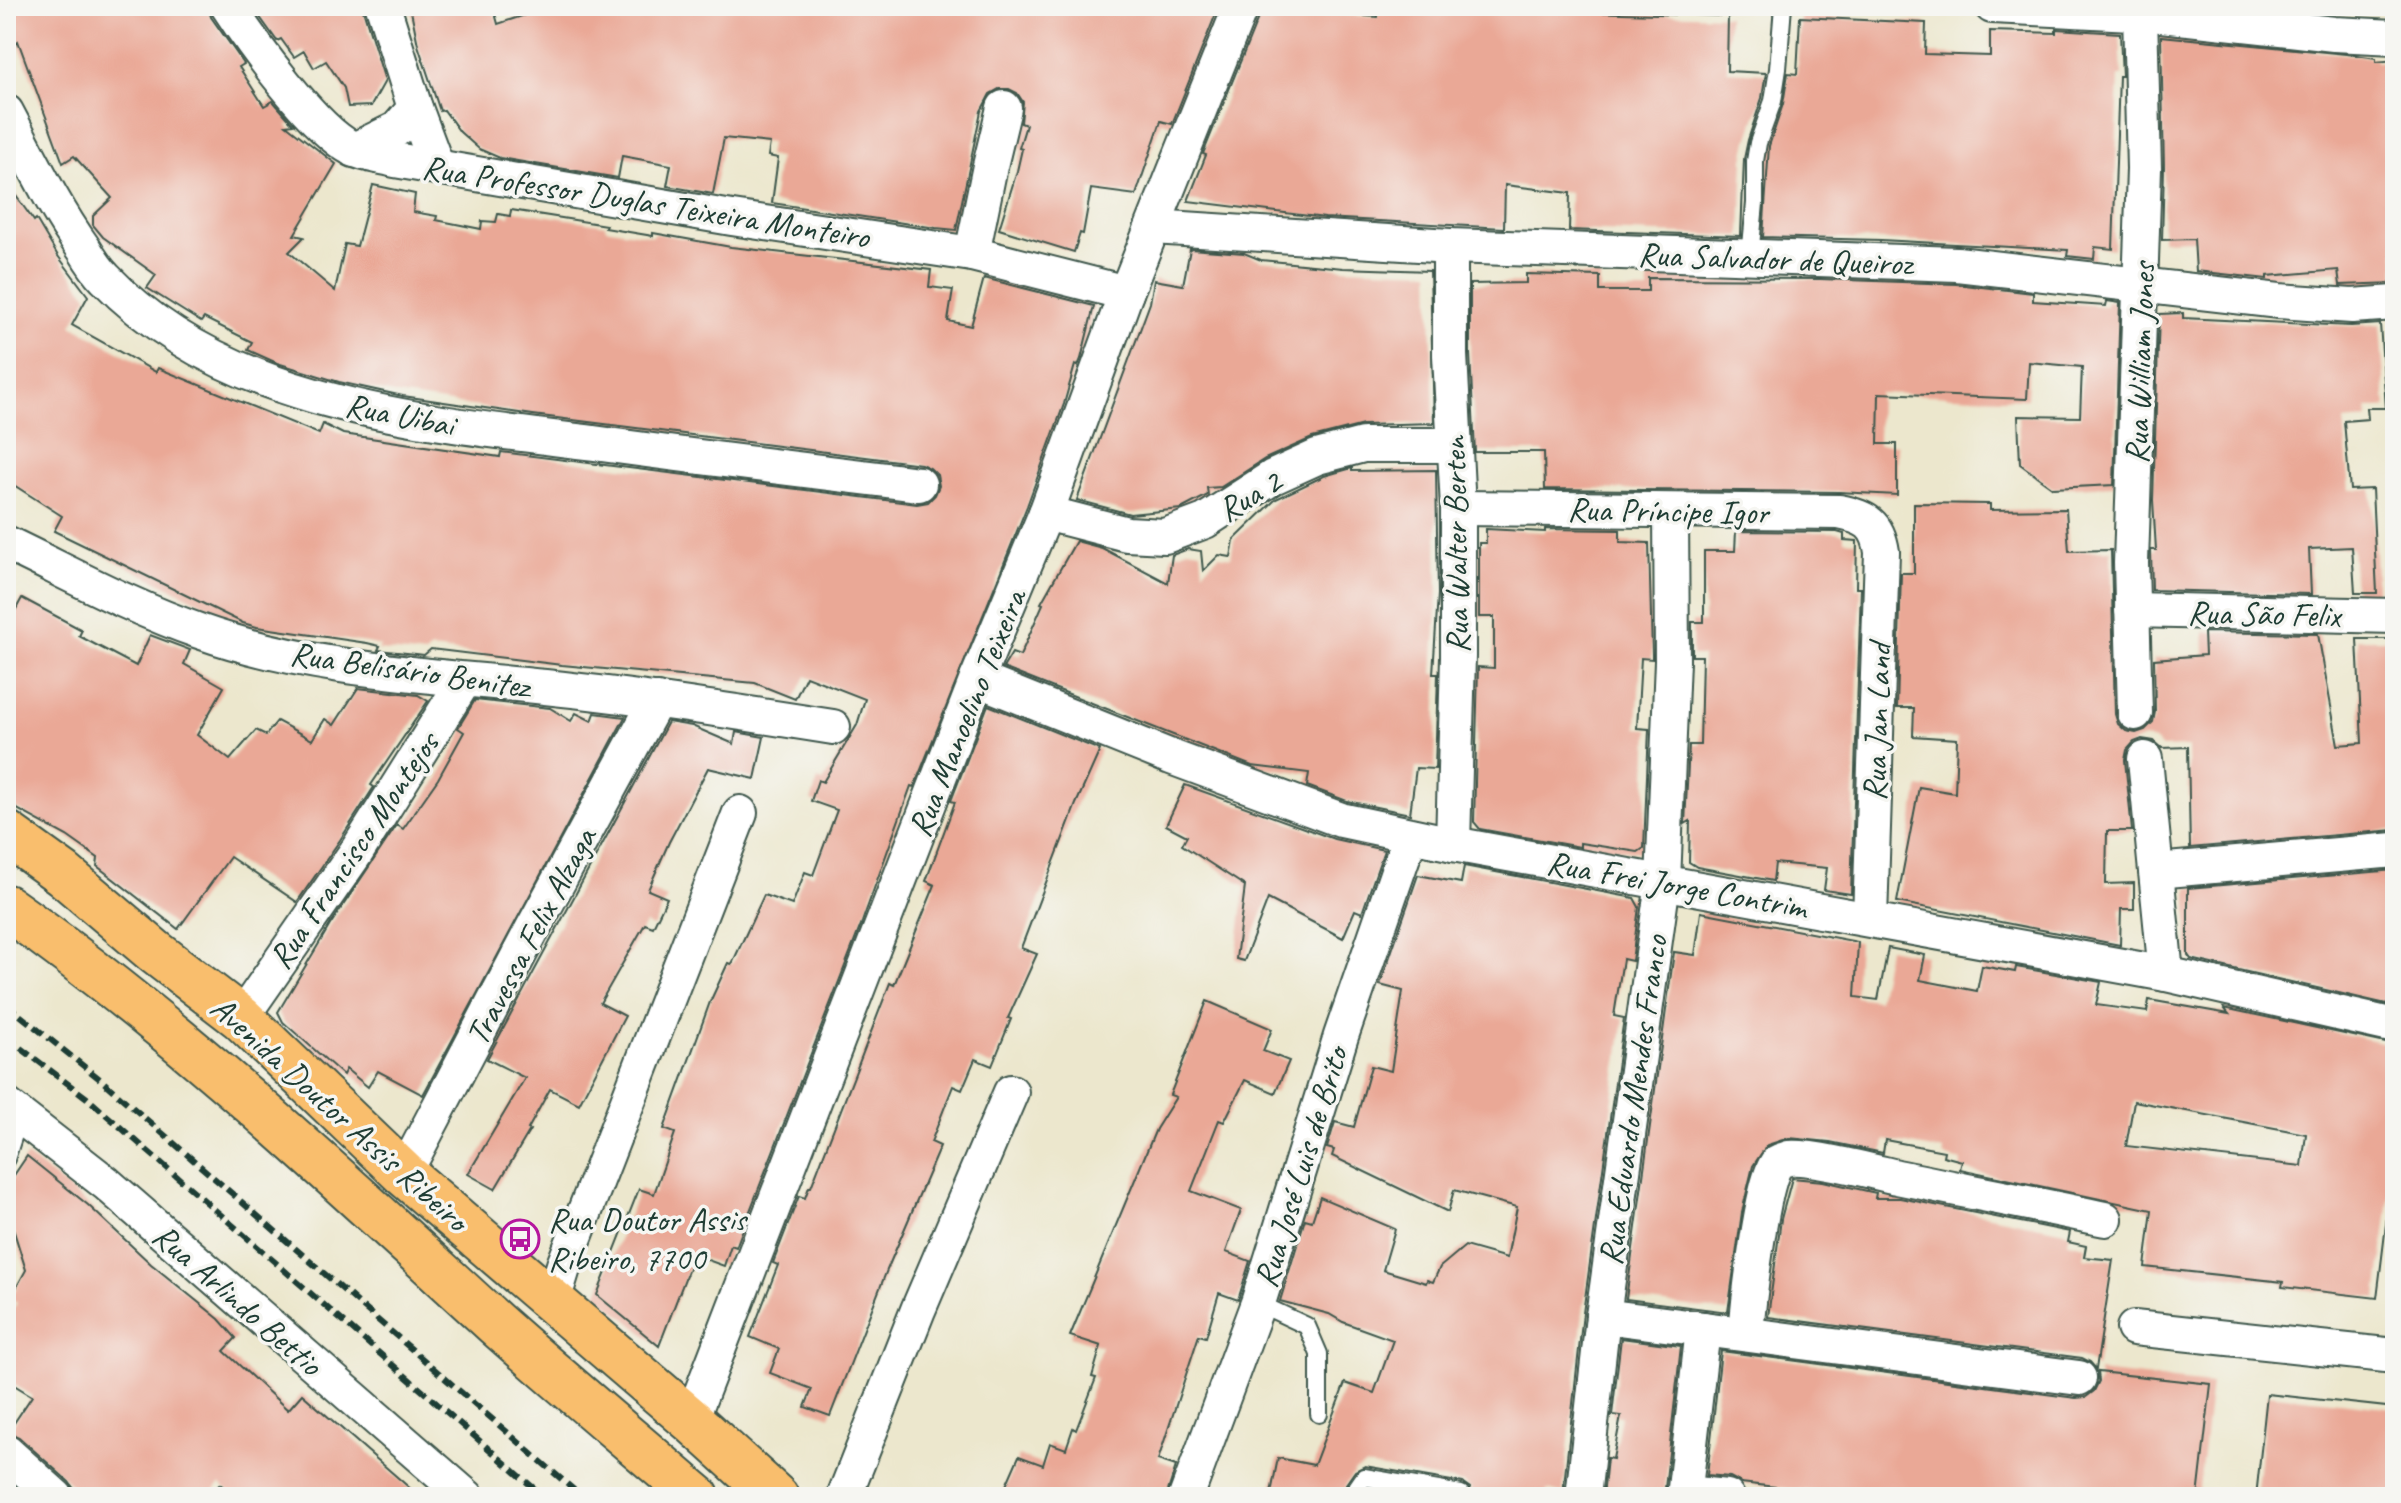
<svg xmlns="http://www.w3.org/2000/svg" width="2401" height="1503" viewBox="0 0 2401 1503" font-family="Caveat,sans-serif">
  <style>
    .building { fill: #eaa896; fill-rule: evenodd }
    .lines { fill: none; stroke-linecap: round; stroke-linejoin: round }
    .lane-casing { stroke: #3e564b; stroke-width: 20 }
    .street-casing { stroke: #3e564b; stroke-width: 38 }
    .primary-casing { stroke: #3e564b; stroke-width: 48 }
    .lane { stroke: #fff; stroke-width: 16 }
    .street { stroke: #fff; stroke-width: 34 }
    .primary { stroke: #f9be6d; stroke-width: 44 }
    .rail { stroke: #1f3d34; stroke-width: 6; stroke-dasharray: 12 6; stroke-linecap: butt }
    .labels { text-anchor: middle; stroke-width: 7; stroke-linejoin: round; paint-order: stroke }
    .street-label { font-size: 34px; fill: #1f3d34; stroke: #f6f6f2 }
    .poi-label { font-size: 34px; fill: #1f3d34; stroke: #f6f6f2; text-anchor: start }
  </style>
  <rect width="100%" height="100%" fill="#f6f6f2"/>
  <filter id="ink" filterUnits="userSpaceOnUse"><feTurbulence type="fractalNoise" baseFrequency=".0125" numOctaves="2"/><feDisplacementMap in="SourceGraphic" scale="16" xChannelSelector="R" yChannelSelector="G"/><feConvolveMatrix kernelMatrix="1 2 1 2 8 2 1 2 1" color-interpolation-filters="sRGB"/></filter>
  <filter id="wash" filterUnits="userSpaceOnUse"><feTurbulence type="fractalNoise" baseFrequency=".006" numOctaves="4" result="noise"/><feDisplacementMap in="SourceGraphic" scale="32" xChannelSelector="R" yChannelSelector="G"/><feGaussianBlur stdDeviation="1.8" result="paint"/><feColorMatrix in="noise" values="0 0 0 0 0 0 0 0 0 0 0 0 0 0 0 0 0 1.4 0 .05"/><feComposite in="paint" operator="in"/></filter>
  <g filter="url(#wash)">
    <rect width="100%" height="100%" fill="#ece7cd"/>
    <g id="blocks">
      <g class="building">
        <polygon points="6,6 208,6 211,17 244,64 239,67 264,106 273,101 293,124 286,125 336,164 294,235 304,237 289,252 335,291 345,244 357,246 373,185 415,194 413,212 437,216 436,220 481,229 482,221 496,222 498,214 510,216 511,210 606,225 605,228 653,236 653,233 731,247 931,270 929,287 953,290 948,321 971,326 984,278 1094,306 1081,359 1078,366 1075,365 1064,404 1027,506 914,787 911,786 862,922 736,1247 731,1245 724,1266 694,1255 659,1346 597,1295 639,1189 654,1194 675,1133 664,1129 710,1002 728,963 732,964 764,895 792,905 805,872 813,875 837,810 811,801 818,780 823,782 857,725 865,699 806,676 795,699 755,683 562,665 431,649 424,655 416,654 378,650 380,646 367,643 257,627 243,623 54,531 62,516 6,480 6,182 34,221 36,219 58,256 88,296 72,325 156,372 158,368 319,434 323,424 343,434 500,457 501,452 917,504 928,502 935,495 939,486 937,475 930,468 921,464 533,415 403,396 339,382 277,363 248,350 252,342 204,318 201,322 147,288 156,275 103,237 93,225 93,216 112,198 74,156 63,163 18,41 6,53"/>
        <polygon points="252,6 362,6 385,81 371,106 348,107 344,88 326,61 314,68 304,51 294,57 281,39 277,41"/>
        <polygon points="410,6 493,6 498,24 534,12 534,6 1219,6 1172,124 1161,121 1136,195 1091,189 1083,234 1080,233 1074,252 999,229 1017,171 1022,149 1019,148 1026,125 1021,123 1023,102 1017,93 1009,89 999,89 990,94 981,111 956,230 936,228 772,203 778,158 768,156 770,143 724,138 713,194 667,186 671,165 622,156 618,178 500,158 479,149 460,132 444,110 440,111 418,45"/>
        <polygon points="1268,6 1308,6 1308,12 1378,17 1379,6 1728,16 1727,71 1766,73 1762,98 1748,140 1744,159 1741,236 1569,230 1570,193 1505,185 1504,228 1325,218 1188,201 1206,155 1203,154 1260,13"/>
        <polygon points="1800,17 1926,23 1925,54 1990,56 1990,31 2056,33 2056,29 2120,33 2122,76 2119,76 2113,249 2095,247 2094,259 2067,256 2068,250 1881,240 1763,237 1769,146 1783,104 1788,73 1797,74"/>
        <polygon points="2161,36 2356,55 2376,58 2376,62 2395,60 2395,283 2340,285 2338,270 2267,276 2267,279 2196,271 2194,239 2162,240 2164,168"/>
        <polygon points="1190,249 1244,253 1261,260 1343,268 1430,271 1434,423 1363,425 1312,438 1265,459 1221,487 1207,488 1208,495 1181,509 1130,514 1077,500 1150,303 1154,280 1183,285"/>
        <polygon points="1526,274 1600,276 1600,291 1648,291 1648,278 1820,279 1956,284 2033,293 2033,301 2106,306 2107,301 2120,303 2114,485 2053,488 2020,464 2018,416 2080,417 2082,367 2029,362 2027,399 1879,393 1878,444 1897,444 1897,495 1839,492 1545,489 1544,452 1475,452 1470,354 1470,284 1526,283"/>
        <polygon points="2183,313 2183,318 2351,326 2380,324 2386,408 2367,408 2368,419 2344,421 2350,490 2372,489 2377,593 2355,593 2352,547 2309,549 2311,594 2152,590 2151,550 2156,550 2153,500 2159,314"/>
        <polygon points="1352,468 1352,471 1436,470 1438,594 1433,674 1438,674 1435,769 1416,768 1410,814 1347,801 1307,786 1309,773 1252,766 1003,668 1012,653 1020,656 1043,604 1041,603 1076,541 1102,548 1168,583 1172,555 1188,549 1201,551 1203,571 1219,555 1231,557 1234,540 1276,499 1324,476"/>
        <polygon points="1914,503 1990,504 1990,510 2066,509 2069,551 2111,550 2115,714 2118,724 2126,731 2136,733 2145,730 2153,722 2155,712 2154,659 2205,655 2204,632 2318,634 2338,745 2362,743 2357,639 2395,639 2395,830 2190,848 2188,747 2162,748 2154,741 2142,739 2134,742 2127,750 2125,760 2132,831 2107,831 2106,884 2134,883 2134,909 2121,909 2120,945 1897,902 1919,787 1955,793 1957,739 1913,736 1914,708 1897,708 1901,573 1914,573"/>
        <polygon points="1486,529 1545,532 1545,529 1620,530 1620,542 1649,543 1652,654 1652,659 1641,658 1637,728 1649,729 1644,848 1638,852 1580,843 1580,847 1480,829 1474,822 1478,667 1494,668 1494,617 1479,617 1479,543 1486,543"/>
        <polygon points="1736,531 1837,532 1844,534 1844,540 1857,541 1856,588 1861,588 1851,894 1824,890 1827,868 1775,863 1773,881 1697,867 1689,862 1690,821 1685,824 1689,745 1700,745 1702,656 1692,656 1692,622 1704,622 1704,551 1735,551"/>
        <polygon points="22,598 82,630 79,636 136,666 150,635 190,650 184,664 224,687 197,735 230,760 256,730 266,735 277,721 312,740 325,719 334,725 358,688 418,695 428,701 371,785 374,787 340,840 297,902 230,857 178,929 97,866 98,858 67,836 6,803 6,603 16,609"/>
        <polygon points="475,700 550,708 571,721 576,713 592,721 595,713 625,717 423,1095 378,1071 368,1087 346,1069 343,1075 283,1022 278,1012 330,925 397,825 403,829 438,779 464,732 458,728"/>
        <polygon points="988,705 1100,750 1076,804 1021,948 1037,954 1008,1018 1011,1019 992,1066 975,1059 962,1090 953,1086 931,1142 940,1146 887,1270 830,1416 805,1407 812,1389 770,1373 779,1349 750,1337 778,1265 773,1263 799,1196 805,1198 809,1187 811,1187 890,983 894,985 935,885 926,881 955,802 951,801"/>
        <polygon points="668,722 692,726 734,744 736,732 764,737 755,779 708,768 669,842 648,890 667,898 653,927 645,924 600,1003 625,1016 579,1104 550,1089 528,1129 530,1130 495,1189 468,1174 525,1078 487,1059"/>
        <polygon points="1185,785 1334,839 1384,850 1362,913 1355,910 1343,938 1268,899 1244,961 1236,959 1245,886 1182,845 1187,836 1166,825"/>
        <polygon points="1464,866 1634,898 1639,907 1632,961 1623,959 1614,1016 1624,1018 1583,1313 1563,1494 1547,1490 1546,1497 1474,1497 1470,1488 1463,1483 1365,1466 1355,1471 1346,1484 1343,1497 1293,1497 1271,1493 1278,1458 1314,1465 1345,1383 1374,1393 1393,1340 1343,1322 1329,1314 1280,1301 1305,1219 1312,1221 1320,1197 1395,1229 1383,1270 1426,1283 1427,1280 1433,1282 1440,1267 1465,1246 1507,1258 1517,1207 1454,1190 1448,1212 1332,1156 1334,1150 1327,1148 1335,1122 1354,1127 1371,1066 1391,1071 1403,991 1380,985 1418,875 1461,883"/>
        <polygon points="2395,870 2395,1006 2191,959 2188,955 2188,888"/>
        <path d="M1701,912l157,30 -3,55 23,3 10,-52 37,7 -5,25 57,11 5,-25 33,6 1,-5 85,15 -5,23 51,7 2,-12 80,14 -5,-6 171,37v106l-18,147 -95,-11 1,-5 -138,-15 7,-57 -192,-41 2,-8 -19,-5 1,-5 -59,-11 -2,13 -53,-11 -41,-4 -22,7 -14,21 -11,46 -14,100 -102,-13 48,-347 21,3zM2134,1101l172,33 -4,32 -176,-20z"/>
        <polygon points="1207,1001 1272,1029 1263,1051 1289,1061 1275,1093 1245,1080 1224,1122 1219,1120 1191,1191 1241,1210 1226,1252 1250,1261 1238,1300 1219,1293 1206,1337 1199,1335 1158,1460 1176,1466 1166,1497 1001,1497 1019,1456 1043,1465 1050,1443 1066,1449 1073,1428 1076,1430 1096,1378 1092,1377 1101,1346 1070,1336 1156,1129 1176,1097 1170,1095"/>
        <polygon points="27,1156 88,1205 151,1264 219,1319 236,1338 224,1351 288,1410 302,1394 420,1497 235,1497 220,1484 209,1497 80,1497 69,1482 19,1437 8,1432 32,1396 6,1380 6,1350 14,1334 6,1329 6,1320 17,1303 10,1299 26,1270 11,1222 9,1204 6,1202 6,1187"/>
        <polygon points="1792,1178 1823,1181 1876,1193 1875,1198 1900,1198 2070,1232 2068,1242 2086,1246 2084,1257 2113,1260 2096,1369 2090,1362 2082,1358 1768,1317 1781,1219"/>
        <polygon points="1621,1338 1681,1346 1664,1497 1603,1497 1607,1458 1613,1459 1621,1416 1612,1415"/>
        <polygon points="1721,1351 2076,1398 2086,1397 2094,1391 2099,1381 2098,1372 2211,1384 2198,1497 1864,1497 1741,1483 1730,1477 1707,1475"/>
        <polygon points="2267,1394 2395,1408 2395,1497 2256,1497"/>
      </g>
    </g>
  </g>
  <g filter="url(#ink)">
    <use href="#blocks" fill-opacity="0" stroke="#3e564b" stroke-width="2"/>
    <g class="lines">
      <g class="lane-casing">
        <g id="lane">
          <polyline points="1750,257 1755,203 1755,161 1758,143 1773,101 1778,69 1783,6"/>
          <polyline points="6,1159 20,1116"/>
          <polyline points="1258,1303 1307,1326 1319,1354 1319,1414"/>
          <polyline points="1354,1497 1355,1490 1364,1477 1461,1494 1463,1497"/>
        </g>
      </g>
      <g class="street-casing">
        <g id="street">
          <path d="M228,6c24,37 87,125 125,143 12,6 29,7 42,11l337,58 240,36 154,39"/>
          <polyline points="383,6 415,108 437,167"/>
          <polyline points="1992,6 2152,14 2334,34 2395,37"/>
          <path d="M6,112c25,47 47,94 78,137 6,10 13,21 21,29 123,129 323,144 489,165 108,15 217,28 325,41"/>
          <polyline points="354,150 397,129 415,108"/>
          <polyline points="1153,227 1450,246 1957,264 2279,301 2352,306 2395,303"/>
          <polyline points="1450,246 1450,355 1458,508 1458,656 1453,844"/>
          <polyline points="972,254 990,166 1004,108"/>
          <path d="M1458,508l381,4c27,5 39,12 43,40l-12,367"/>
          <polyline points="1046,513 1127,534 1165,536 1205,521 1273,477 1317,457 1363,445 1454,445"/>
          <path d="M6,543c63,30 126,65 193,88 109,39 231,44 346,56 96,10 192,25 288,40"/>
          <polyline points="2132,610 2395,616"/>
          <polyline points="977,679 1171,757 1341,820 1453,844 2166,974 2395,1026"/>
          <polyline points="2135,713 2131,563 2144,169 2140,13"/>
          <polyline points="2145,759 2166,974"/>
          <polyline points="2156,871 2395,850"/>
          <polyline points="241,1018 357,851 464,681"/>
          <polyline points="6,1105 106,1183 467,1497"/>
          <polyline points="404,1174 533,928 657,700"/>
          <polyline points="553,1301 564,1265 740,813"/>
          <polyline points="1603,1316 2079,1378"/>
          <polyline points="2134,1328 2395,1356"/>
          <path d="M1746,1334c2,-26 16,-159 32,-172 3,-2 8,-3 11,-4 24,-2 82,13 108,19 69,14 139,27 208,42"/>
          <polyline points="691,1420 977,679 1046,513 1126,293 1241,6"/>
          <polyline points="6,1452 56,1497"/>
          <polyline points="1685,1493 1727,1497"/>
          <polyline points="844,1497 918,1310 1011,1092"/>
          <polyline points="1186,1497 1258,1303 1341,1036 1410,836"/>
          <polyline points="1583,1497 1603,1316 1663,882 1672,661 1671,511"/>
          <polyline points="1684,1497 1703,1329"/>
        </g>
      </g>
      <g class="primary-casing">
        <g id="primary">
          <polyline points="6,833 63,874 155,952 241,1018 404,1174 691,1420 776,1497"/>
          <path d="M6,907c174,123 332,272 489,416 66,59 135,116 202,174"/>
        </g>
      </g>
      <use href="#lane" class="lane"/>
      <use href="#street" class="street"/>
      <use href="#primary" class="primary"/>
      <g class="rail">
        <polyline points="6,1004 101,1080 582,1497"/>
        <polyline points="6,1037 87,1098 544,1497"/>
      </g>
    </g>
  </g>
  <defs>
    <g id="bus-ring" transform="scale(2)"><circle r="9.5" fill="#f6f6f2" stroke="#b5179e" stroke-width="1.5"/><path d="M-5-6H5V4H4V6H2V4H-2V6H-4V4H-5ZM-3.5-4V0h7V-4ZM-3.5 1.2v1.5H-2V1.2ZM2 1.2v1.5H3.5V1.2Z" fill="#b5179e"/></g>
  </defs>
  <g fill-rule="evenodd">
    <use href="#bus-ring" x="520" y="1239"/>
  </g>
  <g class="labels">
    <g class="street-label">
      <text transform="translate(646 201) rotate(9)" y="12">Rua Professor Duglas Teixeira Monteiro</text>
      <text transform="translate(1775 258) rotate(2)" y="12">Rua Salvador de Queiroz</text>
      <text transform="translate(2139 363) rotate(-88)" y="12">Rua William Jones</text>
      <text transform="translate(400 414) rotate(11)" y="12">Rua Uibai</text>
      <text transform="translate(1249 495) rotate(-31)" y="12">Rua 2</text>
      <text transform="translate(1668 510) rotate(1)" y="12">Rua Príncipe Igor</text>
      <text transform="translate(1455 545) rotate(-91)" y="12">Rua Walter Berten</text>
      <text transform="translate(2264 613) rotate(1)" y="12">Rua São Felix</text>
      <text transform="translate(410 669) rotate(8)" y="12">Rua Belisário Benitez</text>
      <text transform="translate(966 713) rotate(-68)" y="12">Rua Manoelino Teixeira</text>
      <text transform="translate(1876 722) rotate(-88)" y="12">Rua Jan Land</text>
      <text transform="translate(353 850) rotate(-56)" y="12">Rua Francisco Montejos</text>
      <text transform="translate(1677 884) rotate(10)" y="12">Rua Frei Jorge Contrim</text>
      <text transform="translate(530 936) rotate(-62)" y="12">Travessa Felix Alzaga</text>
      <text transform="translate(1632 1100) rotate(-82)" y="12">Rua Eduardo Mendes Franco</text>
      <text transform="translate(340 1113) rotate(42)" y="12">Avenida Doutor Assis Ribeiro</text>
      <text transform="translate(1300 1167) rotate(-73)" y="12">Rua José Luis de Brito</text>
      <text transform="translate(238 1299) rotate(41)" y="12">Rua Arlindo Bettio</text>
    </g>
    <g class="poi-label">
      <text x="548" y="1231">Rua Doutor Assis<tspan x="548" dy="39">Ribeiro, 7700</tspan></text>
    </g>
  </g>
  <rect width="2401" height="1503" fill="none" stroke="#f6f6f2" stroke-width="32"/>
</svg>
